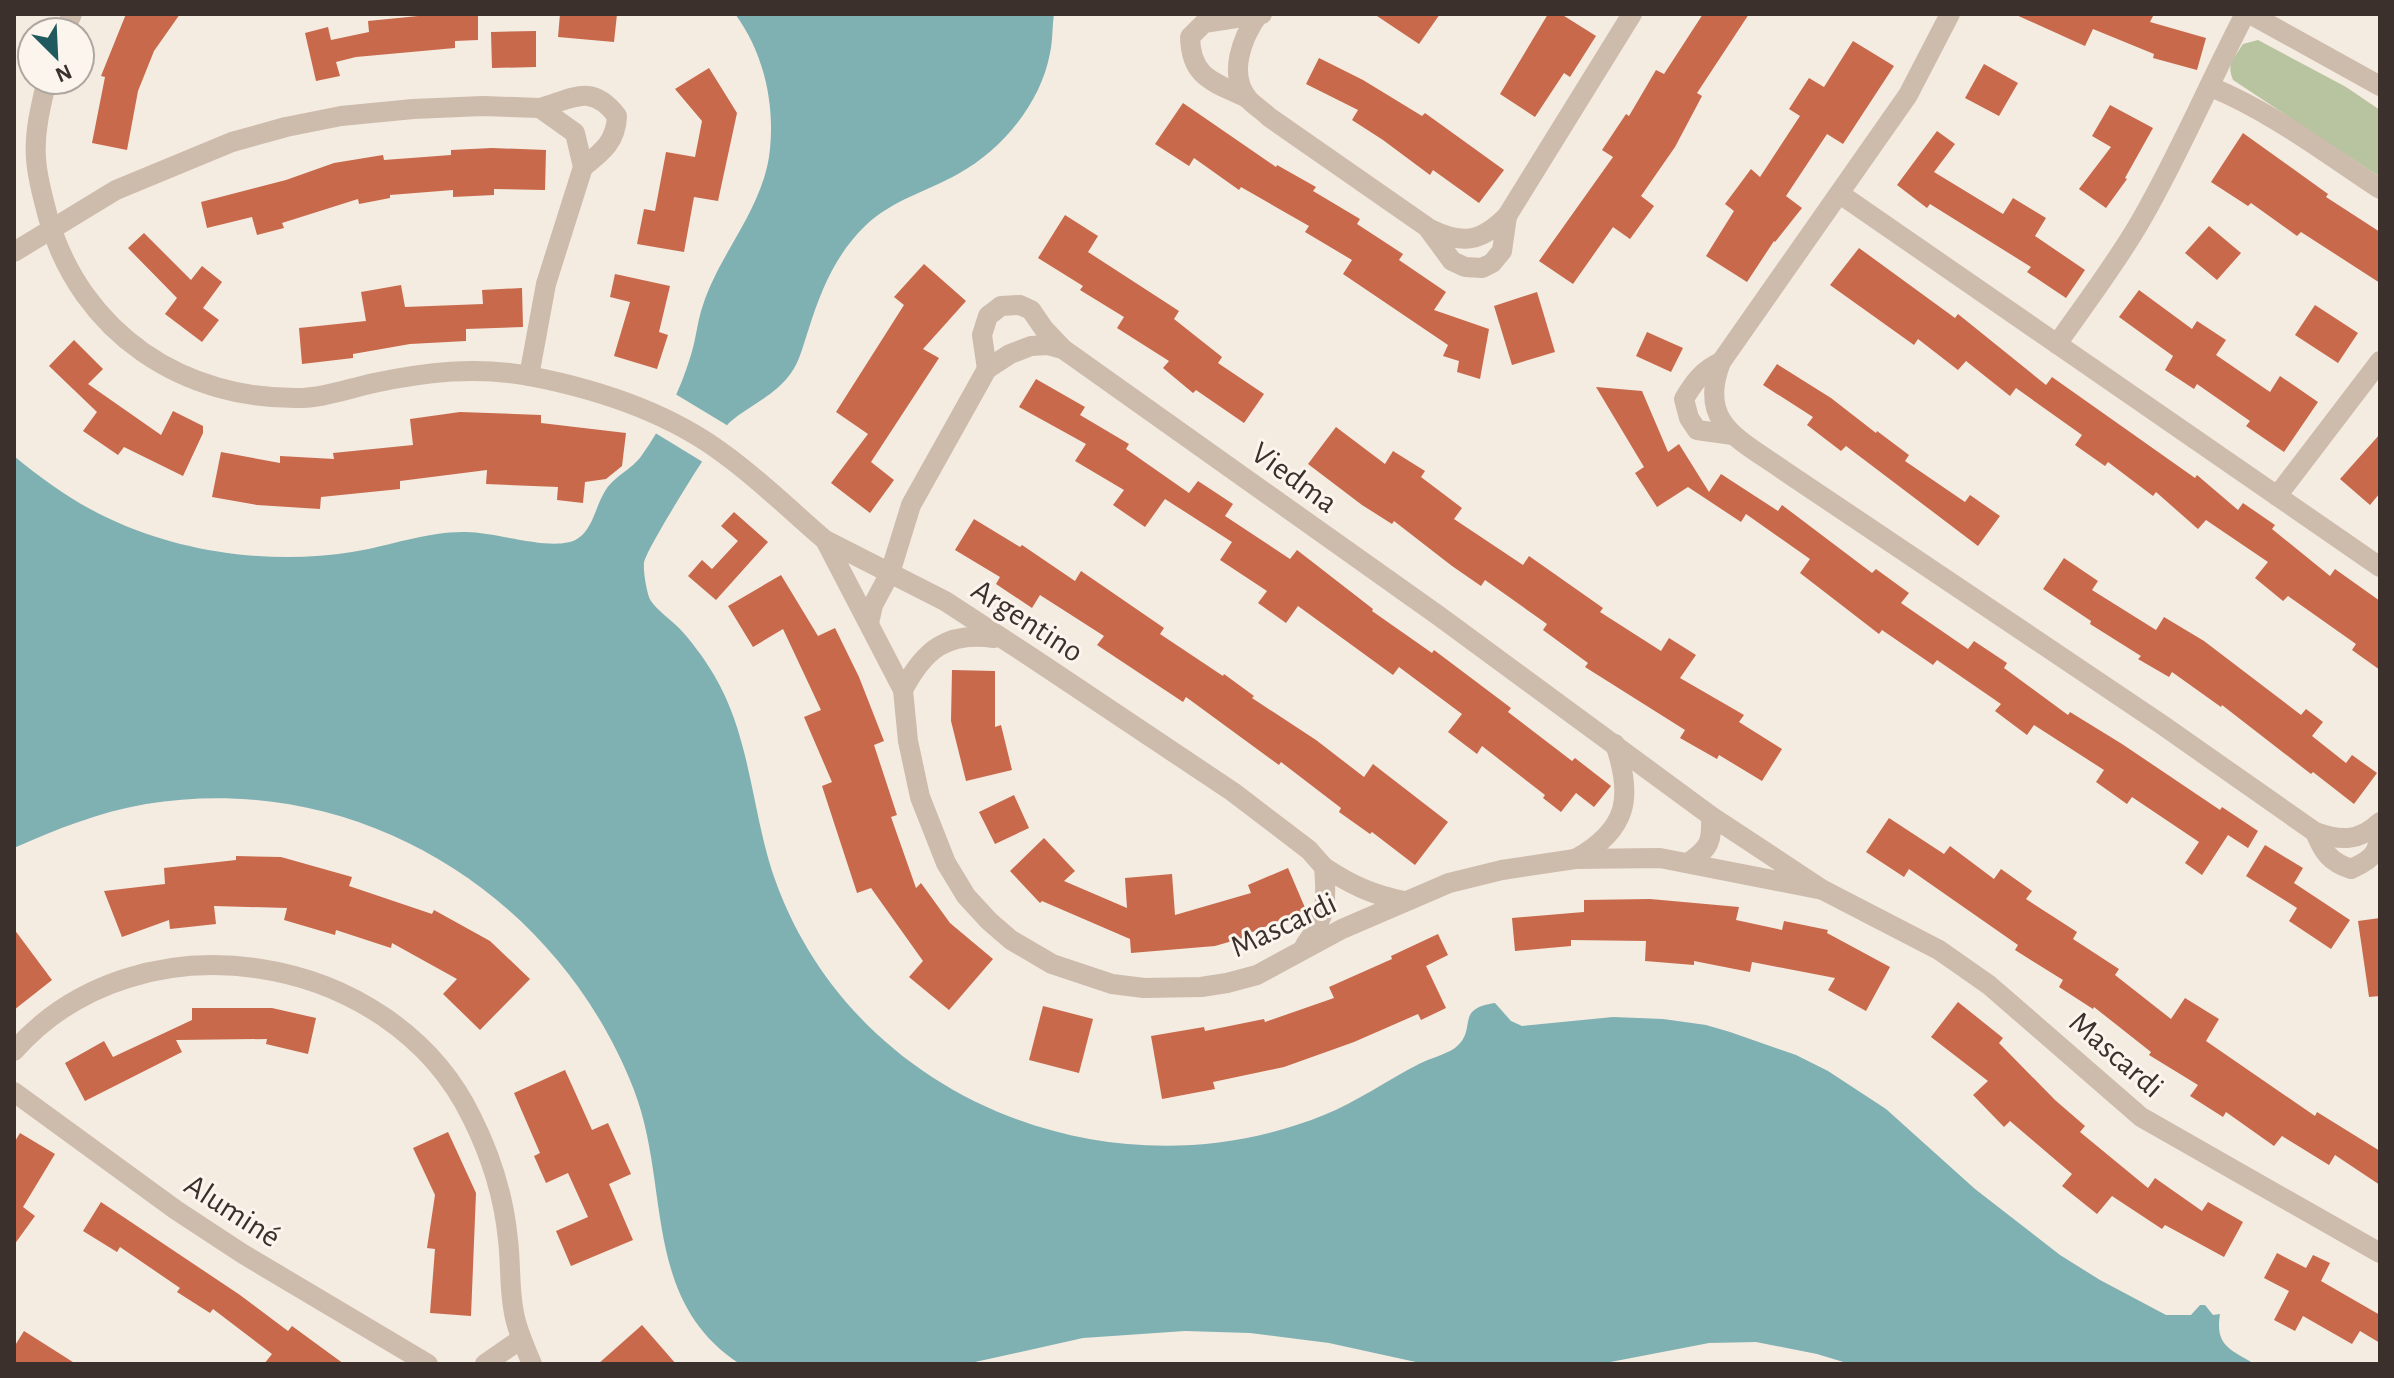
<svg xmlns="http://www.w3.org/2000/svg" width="2394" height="1378" viewBox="0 0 2394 1378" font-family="'Alegreya Sans',sans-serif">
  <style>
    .green { fill: #b8c4a0 }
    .water { fill: #7fb0b2 }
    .pier { fill: #f4ebe1 }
    .building { fill: #c8694b }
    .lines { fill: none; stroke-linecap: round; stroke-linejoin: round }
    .street { stroke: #cdbbac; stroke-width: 20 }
    .labels { text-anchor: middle; stroke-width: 6; stroke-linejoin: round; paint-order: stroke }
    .street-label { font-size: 32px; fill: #3b302b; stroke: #fbf5ee }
  </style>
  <rect width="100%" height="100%" fill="#f4ebe1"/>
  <path class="green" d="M2258,40l88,47 34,23v67l-147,-97c-7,-17 1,-21 10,-36z"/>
  <path class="water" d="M735,14h319c-2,13 -1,26 -4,39 -9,50 -48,97 -92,121 -32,18 -66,26 -93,52 -29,28 -44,64 -56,102 -5,14 -9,33 -18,45 -15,22 -41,32 -61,49 -11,10 -86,130 -86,141 -1,8 3,32 7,38 7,10 19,18 28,27 13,14 25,30 35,47 36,61 37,130 58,196 75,226 336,332 552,244 33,-13 63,-35 95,-51 11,-6 26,-9 36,-16 24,-19 -2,-39 40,-45l16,18 11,5 91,-9 50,2 43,6 24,7 66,23 32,16 58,38 89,80 85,66 40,25 66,35h25l9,-10h5l8,10 7,-1c-5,31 9,35 35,50h-405l-33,-10 -61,-12 -47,1 -109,21h-175l-96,-21 -79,-10 -65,-2 -102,7 -117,26h-226c-99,-64 -69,-178 -106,-274 -76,-196 -277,-321 -488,-286 -47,8 -89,25 -132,44v-392c29,24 61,47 96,63 72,34 163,46 242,33 38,-6 73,-20 112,-20 30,-1 90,21 113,7 16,-10 18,-31 27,-46 9,-17 28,-23 38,-38 20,-28 38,-64 48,-97 6,-17 7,-36 13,-53 17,-52 57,-93 66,-148 7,-49 -4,-103 -34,-143z"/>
  <polygon class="pier" points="672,392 730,427 706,464 652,431"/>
  <g class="building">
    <polygon points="126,14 180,14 154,51 138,91 127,150 92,143 105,77 101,76"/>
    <polygon points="478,14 478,40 455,41 455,48 356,57 336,62 340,76 316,81 305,33 328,27 331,40 369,32 368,21 428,15"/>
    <polygon points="560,14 617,14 614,42 558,37"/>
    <polygon points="1374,14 1440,14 1419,44"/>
    <polygon points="1548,14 1561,14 1596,36 1570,77 1564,73 1535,117 1500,94"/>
    <polygon points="1703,14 1749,14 1697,93 1702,96 1675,147 1641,196 1654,206 1630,239 1613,227 1573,284 1539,261 1613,157 1602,150 1626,114 1629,116 1656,70 1664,74"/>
    <polygon points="2014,14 2154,14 2150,22 2206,38 2197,70 2153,58 2154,54 2093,29 2085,46"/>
    <polygon points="536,31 536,67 492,68 491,32"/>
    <polygon points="1853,41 1894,66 1843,144 1827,134 1786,196 1802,208 1775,242 1774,241 1747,282 1706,256 1734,211 1725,204 1751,169 1760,177 1800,116 1789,109 1809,78 1824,87"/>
    <polygon points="1319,58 1363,80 1422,116 1425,113 1504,170 1479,203 1433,170 1430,175 1383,140 1352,120 1358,110 1306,84"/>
    <polygon points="1984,64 2018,83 1999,116 1965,98"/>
    <polygon points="709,68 737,113 718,201 694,197 684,252 637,244 644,209 655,211 666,152 695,157 702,121 675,89"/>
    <polygon points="1183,103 1276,167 1277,165 1316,187 1313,191 1360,219 1357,224 1403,254 1399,260 1446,292 1434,310 1489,329 1480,379 1457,372 1459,361 1443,356 1448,345 1343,274 1352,260 1305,232 1309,226 1241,187 1239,190 1194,158 1189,166 1155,144"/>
    <polygon points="2110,105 2153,128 2125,178 2127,179 2106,208 2079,189 2111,147 2092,136"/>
    <polygon points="1937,131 1955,144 1934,172 2003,214 2013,198 2046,218 2035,236 2085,270 2066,298 2027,272 2031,267 1930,204 1927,208 1897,185"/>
    <polygon points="2243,133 2328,194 2326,197 2380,232 2380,283 2301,232 2297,236 2251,203 2248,206 2211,182"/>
    <polygon points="492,148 546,150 545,190 494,189 494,195 453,197 453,190 390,195 390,198 359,204 358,199 282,223 284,228 257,235 252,217 207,228 201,202 286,180 334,163 383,155 384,160 451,155 451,150"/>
    <polygon points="1065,215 1098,236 1088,252 1179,311 1174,319 1222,357 1218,363 1264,394 1244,423 1196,390 1193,393 1163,368 1169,361 1117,328 1124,317 1080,290 1083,286 1038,258"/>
    <polygon points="2209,226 2241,253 2217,280 2185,253"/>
    <polygon points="144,233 191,280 202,266 222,282 203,308 219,320 202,342 165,314 177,298 128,248"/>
    <polygon points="1859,248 1955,318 1958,314 2046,385 2052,377 2195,478 2197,475 2238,510 2243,503 2275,525 2272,529 2330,576 2335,569 2380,601 2380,670 2352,650 2356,644 2288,596 2283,601 2255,578 2268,562 2206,520 2198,529 2156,492 2153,496 2108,462 2105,466 2075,445 2082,435 2016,388 2010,396 1966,361 1958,370 1918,339 1914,345 1830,285"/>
    <polygon points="924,264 966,301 923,349 939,358 871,462 894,480 870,513 831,483 868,434 836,412 904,305 894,297"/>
    <polygon points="615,274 670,286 659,332 668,335 657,369 614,356 630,302 610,297"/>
    <polygon points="401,285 405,307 483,304 482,290 522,288 523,327 466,329 466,341 410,344 353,354 353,358 302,364 299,328 366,321 361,292"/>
    <polygon points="2139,290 2192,329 2197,321 2226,340 2216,355 2270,392 2280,376 2318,402 2284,452 2246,426 2250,421 2197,384 2194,389 2165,370 2173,356 2119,317"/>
    <polygon points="1537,292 1555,352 1512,365 1494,306"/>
    <polygon points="2315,305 2358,333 2338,363 2295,335"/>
    <polygon points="1647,332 1683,348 1671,372 1636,356"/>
    <polygon points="74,340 103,369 88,384 161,435 173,411 203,426 203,433 183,476 124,447 118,455 83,431 97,412 49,366"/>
    <polygon points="1777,364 1831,398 1876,433 1877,431 1909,455 1905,461 1965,502 1970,495 2000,516 1978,546 1846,446 1841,451 1807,425 1813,417 1763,385"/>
    <polygon points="1036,379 1085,407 1080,415 1129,444 1126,449 1189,493 1198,481 1233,504 1225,516 1290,559 1297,550 1373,609 1372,611 1432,653 1434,650 1511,708 1508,712 1572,761 1575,758 1611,786 1594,807 1576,793 1561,812 1543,798 1545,795 1482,746 1477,754 1448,732 1462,714 1399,667 1393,675 1298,606 1286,623 1258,603 1267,591 1220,560 1232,542 1165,499 1145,527 1113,505 1124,490 1075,461 1086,444 1019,407"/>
    <polygon points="1596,387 1642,391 1668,452 1679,444 1709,492 1721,474 1778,511 1782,505 1872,573 1876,569 1909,593 1901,603 1968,649 1974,641 2007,663 2004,668 2068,715 2070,712 2122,744 2220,810 2222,807 2258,831 2248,848 2228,835 2202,875 2185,863 2199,842 2132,797 2127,804 2096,782 2104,770 2034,725 2027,735 1995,711 2001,704 1937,660 1933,665 1882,630 1879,634 1800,573 1810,559 1746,514 1741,522 1688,487 1657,507 1635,473 1644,467"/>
    <polygon points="460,412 541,415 541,423 626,433 622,466 606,479 585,482 583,503 557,500 558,487 486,484 487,470 400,481 400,489 321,497 320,509 257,505 212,497 221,452 280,463 280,456 334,459 333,453 413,445 410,419"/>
    <polygon points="1336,427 1385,464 1393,451 1425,471 1421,477 1462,508 1454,519 1523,565 1529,556 1603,608 1600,612 1661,651 1669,638 1696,655 1680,678 1744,715 1739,722 1782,749 1762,781 1719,755 1717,759 1680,738 1685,730 1585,667 1588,663 1543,630 1547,624 1485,580 1481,586 1452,566 1394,521 1392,524 1362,505 1308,464"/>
    <polygon points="2380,434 2380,493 2370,505 2340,479"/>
    <polygon points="734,512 768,542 716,600 688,576 702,560 712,569 738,541 721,526"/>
    <polygon points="974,519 1020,547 1022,545 1075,581 1081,571 1164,628 1160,634 1223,676 1224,674 1254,696 1252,698 1316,740 1364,777 1373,764 1448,822 1415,865 1372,832 1370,834 1339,812 1341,808 1281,762 1279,765 1186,697 1183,702 1097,645 1104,636 1040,595 1032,608 996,584 1000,577 955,550"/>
    <polygon points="2064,558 2098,581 2092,590 2156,630 2164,617 2204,641 2301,715 2306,709 2323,722 2312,736 2346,763 2352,755 2377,773 2354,804 2313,772 2311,774 2222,705 2221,707 2172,672 2169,677 2138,659 2141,656 2090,624 2091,621 2043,589"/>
    <polygon points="781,575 818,636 835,628 859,677 884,741 874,745 897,815 891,817 916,888 921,883 950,923 993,959 949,1010 909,977 923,961 871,888 857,893 822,786 832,782 804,717 821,710 783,629 753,647 728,606"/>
    <polygon points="952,670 995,671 995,727 1001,725 1012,770 966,781 951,721"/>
    <polygon points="1014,795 1029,828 995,844 979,812"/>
    <polygon points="1889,818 1944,854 1950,846 1994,879 2001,869 2032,891 2026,899 2077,932 2073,939 2119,969 2115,975 2171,1019 2185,998 2219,1019 2206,1041 2315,1116 2317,1112 2380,1151 2380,1185 2335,1155 2329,1165 2282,1136 2274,1146 2226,1112 2223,1117 2190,1096 2198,1085 2149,1055 2151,1052 2094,1007 2093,1009 2059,987 2063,980 2015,950 2018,945 1909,869 1904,877 1866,852"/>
    <polygon points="1044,838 1075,871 1064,881 1127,908 1125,878 1172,874 1175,915 1251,893 1248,885 1288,868 1306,910 1245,935 1246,937 1215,946 1131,953 1130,939 1042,901 1040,903 1010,871"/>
    <polygon points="2265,845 2303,868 2294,883 2350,920 2331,949 2289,921 2297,908 2246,876"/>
    <polygon points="236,856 281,857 352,877 349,886 432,914 434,910 490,941 530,979 480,1030 443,994 457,979 392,943 391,948 336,930 335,935 284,920 287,908 214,906 216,924 170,929 169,920 122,937 104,891 165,884 164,868 236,860"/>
    <polygon points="1650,899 1739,907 1736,920 1782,930 1784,921 1828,930 1827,933 1890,967 1866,1011 1828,990 1835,978 1752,962 1750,972 1694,961 1694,965 1645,961 1646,941 1571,940 1571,946 1515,951 1512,918 1584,912 1584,900"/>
    <polygon points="2380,918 2380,996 2369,997 2358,921"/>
    <polygon points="14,929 52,980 14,1010"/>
    <polygon points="1438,934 1448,955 1426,966 1446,1008 1421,1020 1418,1014 1354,1042 1284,1067 1213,1082 1215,1089 1162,1099 1151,1036 1204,1027 1205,1031 1264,1019 1265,1022 1334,998 1329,987 1392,959 1391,956"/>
    <polygon points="1958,1002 2003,1038 1999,1043 2055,1100 2085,1126 2080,1132 2148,1188 2155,1178 2202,1211 2208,1202 2243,1222 2224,1257 2165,1225 2162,1229 2112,1196 2097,1214 2062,1186 2072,1174 2010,1121 2004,1127 1973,1095 1988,1081 1931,1037"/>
    <polygon points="1043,1006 1093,1019 1079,1073 1029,1060"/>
    <polygon points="192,1008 272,1008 316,1018 308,1054 266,1044 267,1039 176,1040 182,1052 85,1101 65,1063 104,1041 113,1057 192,1020"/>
    <polygon points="565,1070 592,1130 608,1123 631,1174 609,1184 633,1240 571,1266 556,1231 588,1217 568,1173 546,1183 534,1156 540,1153 514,1093"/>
    <polygon points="448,1132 476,1193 471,1316 430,1313 435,1249 427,1248 435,1195 413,1148"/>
    <polygon points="20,1133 55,1154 23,1207 35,1216 14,1245 14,1143"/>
    <polygon points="101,1202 240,1295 288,1331 292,1326 344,1364 264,1364 272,1354 213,1309 210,1313 177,1292 180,1288 120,1247 117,1252 83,1231"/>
    <polygon points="2277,1253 2306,1268 2313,1255 2330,1263 2321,1281 2380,1315 2380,1343 2360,1331 2352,1344 2303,1316 2295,1331 2274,1320 2289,1291 2264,1278"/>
    <polygon points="642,1325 676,1364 598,1364"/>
    <polygon points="24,1331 76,1364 14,1364 14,1347"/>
  </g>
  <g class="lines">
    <g class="street">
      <path d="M1950,14l-42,81 -187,267c-24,61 18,77 62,108l378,254 154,108c8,20 15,30 36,37 25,-11 29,-18 28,-45"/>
      <polyline points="2250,14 2380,86"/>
      <path d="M1258,15c-16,23 -31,60 -9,85 6,6 14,11 20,17l158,110 25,34 13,6 17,1 10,-5 10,-12 5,-35"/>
      <polyline points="64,32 72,14"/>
      <path d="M47,80c-6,25 -13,52 -11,78 1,20 7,39 12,59 33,116 135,184 255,181 24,-1 47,-10 71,-15 52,-11 102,-17 155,-7 68,13 139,36 195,78 36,26 67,57 101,86"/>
      <path d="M2211,87c61,25 114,66 169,102"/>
      <path d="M1247,98c-32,-16 -56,-19 -57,-61l14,-14 58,-9"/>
      <path d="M540,108c34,-10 52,-25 77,8 -1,26 -15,36 -34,51"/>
      <polyline points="1840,194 2380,567"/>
      <path d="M1430,229c33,16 51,13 77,-13l125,-202"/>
      <polyline points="14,252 116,190 232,142 286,127 341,116 413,109 483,106 540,108 575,133 583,167 546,284 529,376"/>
      <path d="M2057,344c28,-40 58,-79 83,-122 39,-67 69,-139 105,-208"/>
      <path d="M1721,362c-18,8 -27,20 -37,37l5,19 8,12 36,5"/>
      <polyline points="987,369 982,335 988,316 1001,306 1020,305 1031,310 1044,329 1063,349 1439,616 1711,816 1823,890 1660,858 1575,859 1502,870 1449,883 1342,929 1257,975 1227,983 1201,987 1144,988 1112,984 1052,964 1011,940 989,921 966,896 946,863 920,797 908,741 903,690 825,540 945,601 1031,657 1233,792 1309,850 1324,867"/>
      <polyline points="2277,496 2380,361"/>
      <polyline points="869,623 873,605 890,573 911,505 987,369 1010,354 1031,346 1048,345 1063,349"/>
      <path d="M903,690c21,-40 44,-59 91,-52"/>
      <path d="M2315,832c25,9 44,10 65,-10"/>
      <path d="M1577,858c51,-29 56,-61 38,-114"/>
      <path d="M1688,863c22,-15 24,-21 23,-47"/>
      <polyline points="1823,890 1939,950 1989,985 2141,1117 2380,1253"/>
      <path d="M1305,945c22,-29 22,-43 19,-78 27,18 49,28 80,34"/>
      <path d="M14,1051c124,-141 377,-101 458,67 19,38 32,80 36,122 3,24 1,49 6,73 3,18 11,34 18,51"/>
      <polyline points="14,1092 176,1210 243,1254 428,1364"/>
      <polyline points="485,1364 521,1339"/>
    </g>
  </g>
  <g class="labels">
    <g class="street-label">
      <text transform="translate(1295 477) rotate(36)" y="11">Viedma</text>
      <text transform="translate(1028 620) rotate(33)" y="11">Argentino</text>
      <text transform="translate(1283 924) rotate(-25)" y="11">Mascardi</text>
      <text transform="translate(2117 1054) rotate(41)" y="11">Mascardi</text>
      <text transform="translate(233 1210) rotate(33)" y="11">Aluminé</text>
    </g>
  </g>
  <rect width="2394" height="1378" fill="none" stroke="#3b302b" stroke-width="32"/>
  <g transform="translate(56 56) rotate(156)"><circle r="38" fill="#fbf5ee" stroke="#aea6a0" stroke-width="2"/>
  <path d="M0-6L14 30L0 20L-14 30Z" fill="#1f5a5e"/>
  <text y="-12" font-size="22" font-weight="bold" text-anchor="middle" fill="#3b302b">N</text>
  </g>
</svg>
